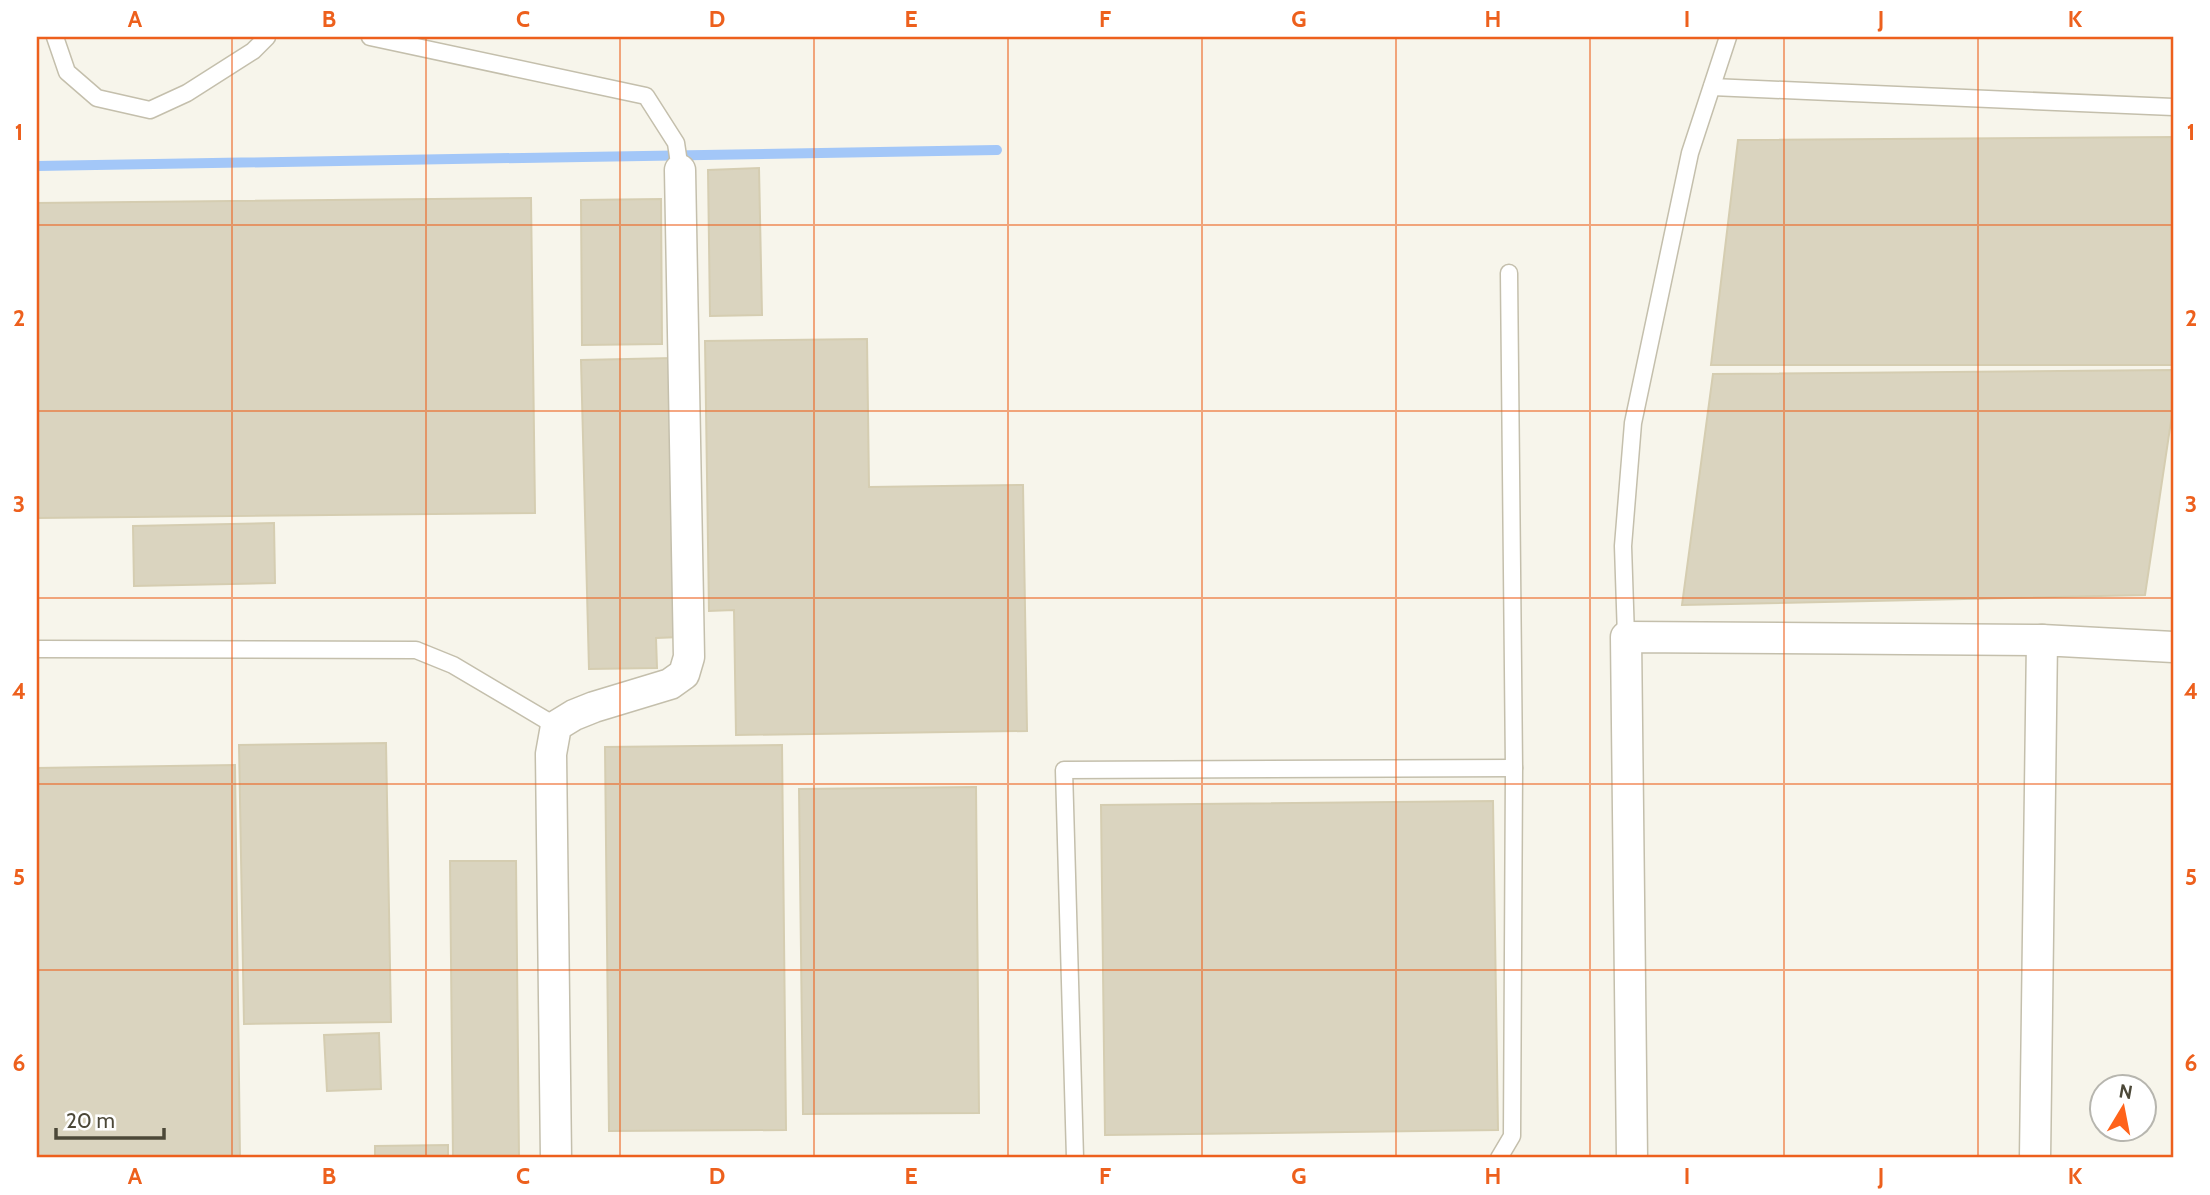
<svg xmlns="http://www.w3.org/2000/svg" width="2210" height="1195" viewBox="0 0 2210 1195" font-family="Cabin,sans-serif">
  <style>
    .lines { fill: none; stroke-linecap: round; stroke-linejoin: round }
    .stream { stroke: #a3c7f8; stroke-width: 10 }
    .building { fill: #dad4bf; stroke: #d5cdb1; stroke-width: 2 }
    .service-casing { stroke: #c4bfac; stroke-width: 19 }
    .minor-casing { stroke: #c4bfac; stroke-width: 33 }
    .service { stroke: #fff; stroke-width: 16 }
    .minor { stroke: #fff; stroke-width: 30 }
    .grid { fill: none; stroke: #ed601d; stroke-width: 2; stroke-opacity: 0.55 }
    .neatline { fill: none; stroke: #ed601d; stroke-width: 2.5 }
    .grid-label { font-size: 23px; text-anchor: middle; font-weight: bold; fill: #ed601d }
  </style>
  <rect width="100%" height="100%" fill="#f7f5eb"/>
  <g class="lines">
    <polyline class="stream" points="37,166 997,150"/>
  </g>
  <g class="building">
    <polygon points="2173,137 2173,365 1711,365 1738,140"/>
    <polygon points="759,168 762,315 710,316 708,170"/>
    <polygon points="531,198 535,513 37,518 37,203"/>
    <polygon points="661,199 662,344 582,345 581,200"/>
    <polygon points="867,339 869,487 1023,485 1027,731 736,735 734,610 709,611 705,341"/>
    <polygon points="673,358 680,637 656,638 657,668 589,669 581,360"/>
    <polygon points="2173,370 2173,408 2145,595 1682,605 1713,374"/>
    <polygon points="274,523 275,583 134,586 133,526"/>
    <polygon points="386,743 391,1022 244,1024 239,745"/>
    <polygon points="782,745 786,1130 609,1131 605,747"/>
    <polygon points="235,765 240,1158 37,1158 37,768"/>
    <polygon points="976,787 979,1113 803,1114 799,789"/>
    <polygon points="1493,801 1498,1130 1105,1135 1101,805"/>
    <polygon points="450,861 516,861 519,1158 453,1158"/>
    <polygon points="379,1033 381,1089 327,1091 324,1035"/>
    <polygon points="448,1145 448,1158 375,1158 375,1146"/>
  </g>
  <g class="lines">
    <g class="service-casing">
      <g id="service">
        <polyline points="55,37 67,72 97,98 150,110 187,93 253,51 267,37"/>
        <polyline points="370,37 646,96 676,143 680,170"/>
        <polyline points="1712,87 2173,107"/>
        <polyline points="1626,637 1623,546 1633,423 1690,153 1728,37"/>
        <polyline points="37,649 416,650 453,665 556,726"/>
        <polyline points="1075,1158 1064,770 1514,768"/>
        <polyline points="1499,1158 1512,1136 1514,768 1509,273"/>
      </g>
    </g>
    <g class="minor-casing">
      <g id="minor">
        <polyline points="556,1158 551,754 556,726 574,715 594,707 670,684 684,674 689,657 680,170"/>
        <polyline points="1632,1158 1626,637 2042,640"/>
        <polyline points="2035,1158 2042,640 2173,647"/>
      </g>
    </g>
    <use href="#service" class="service"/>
    <use href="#minor" class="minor"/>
  </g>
  <path class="grid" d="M232,37v1121M426,37v1121M620,37v1121M814,37v1121M1008,37v1121M1202,37v1121M1396,37v1121M1590,37v1121M1784,37v1121M1978,37v1121M37,225h2136M37,411h2136M37,598h2136M37,784h2136M37,970h2136"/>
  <rect width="2210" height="1195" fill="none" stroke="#ffffff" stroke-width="77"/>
  <g transform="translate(2123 1108) rotate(10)"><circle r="33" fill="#ffffff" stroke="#b7b6af" stroke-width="2"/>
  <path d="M0-5L12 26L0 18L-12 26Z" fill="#ff631a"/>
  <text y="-10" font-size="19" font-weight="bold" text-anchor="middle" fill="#4c4838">N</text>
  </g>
  <path d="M56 1128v10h108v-10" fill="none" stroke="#4c4838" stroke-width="3.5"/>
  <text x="66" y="1128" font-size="21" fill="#4c4838" stroke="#ffffff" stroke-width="5" paint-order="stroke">20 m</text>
  <rect x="38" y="38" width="2134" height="1118" class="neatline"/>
  <g class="grid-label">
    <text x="135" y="27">A</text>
    <text x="329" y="27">B</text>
    <text x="523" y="27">C</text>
    <text x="717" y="27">D</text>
    <text x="911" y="27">E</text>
    <text x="1105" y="27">F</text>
    <text x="1299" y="27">G</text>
    <text x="1493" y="27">H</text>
    <text x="1687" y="27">I</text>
    <text x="1881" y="27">J</text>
    <text x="2075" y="27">K</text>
    <text x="19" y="140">1</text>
    <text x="2191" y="140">1</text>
    <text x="19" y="326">2</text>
    <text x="2191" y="326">2</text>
    <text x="19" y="512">3</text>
    <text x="2191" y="512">3</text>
    <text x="19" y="699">4</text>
    <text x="2191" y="699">4</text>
    <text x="19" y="885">5</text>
    <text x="2191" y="885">5</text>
    <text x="19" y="1071">6</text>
    <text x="2191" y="1071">6</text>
    <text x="135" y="1184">A</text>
    <text x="329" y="1184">B</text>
    <text x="523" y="1184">C</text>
    <text x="717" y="1184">D</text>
    <text x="911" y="1184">E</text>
    <text x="1105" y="1184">F</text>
    <text x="1299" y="1184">G</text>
    <text x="1493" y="1184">H</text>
    <text x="1687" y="1184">I</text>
    <text x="1881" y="1184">J</text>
    <text x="2075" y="1184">K</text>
  </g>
</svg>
